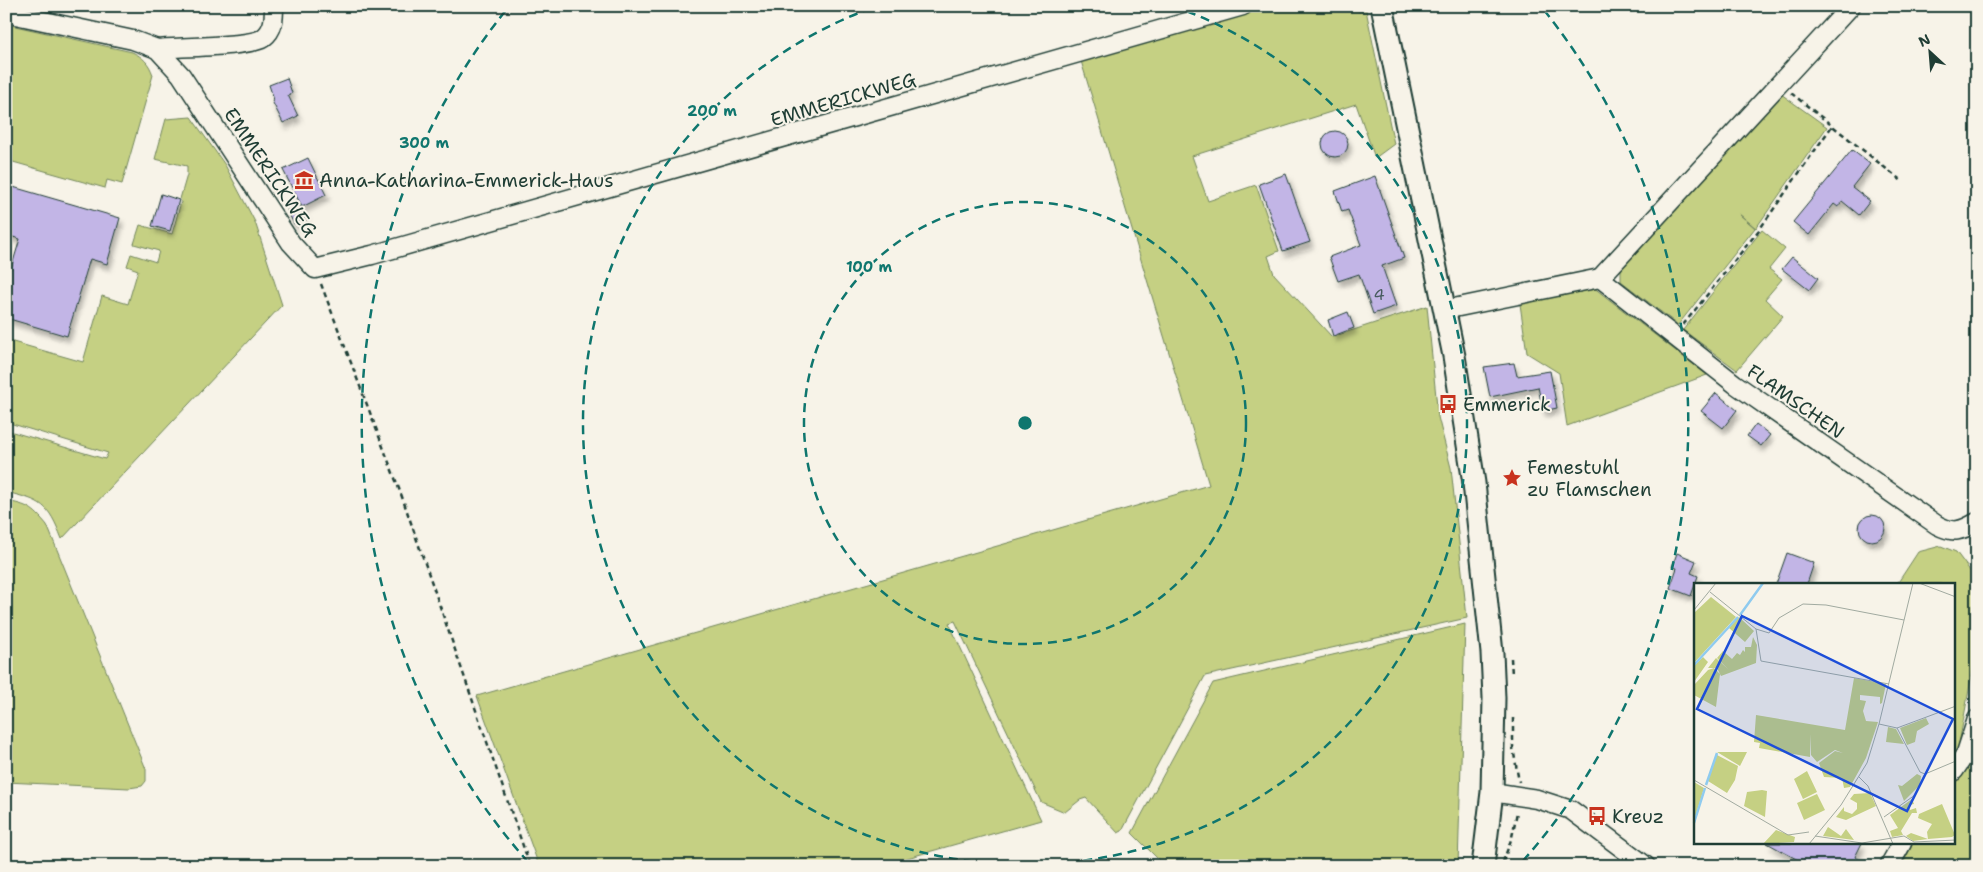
<svg xmlns="http://www.w3.org/2000/svg" width="1983" height="872" viewBox="0 0 1983 872" font-family="'Shantell Sans',sans-serif">
  <style>
    .green { fill: #c5d083; stroke: #72865c }
    .building { fill: #c2b5e6; stroke: #1f3d34; filter: url(#shadow) }
    .lines { fill: none; stroke-linecap: round; stroke-linejoin: round }
    .minor-casing { stroke: #1f3d34; stroke-width: 21 }
    .major-casing { stroke: #1f3d34; stroke-width: 25 }
    .path { stroke: #1f3d34; stroke-width: 2.5; stroke-dasharray: 5 4; stroke-linecap: butt }
    .minor { stroke: #f7f3e8; stroke-width: 18 }
    .major { stroke: #f7f3e8; stroke-width: 21 }
    .ring { fill: none; stroke: #0f766e; stroke-width: 2.5; stroke-dasharray: 9 6 }
    .labels { text-anchor: middle; stroke-width: 4; stroke-linejoin: round; paint-order: stroke }
    .number-label { font-size: 16px; fill: #485b60 }
    .street-label { font-size: 19px; fill: #1f3d34; stroke: #f7f3e8 }
    .poi-label { font-size: 19px; fill: #1f3d34; stroke: #f7f3e8; text-anchor: start }
    .inset-river { fill: none; stroke: #8fcbef; stroke-width: 2.5 }
    .inset-road { fill: none; stroke: #a1aaa0; stroke-width: 1 }
    .view { fill: #1d4ed8; fill-opacity: 0.15; stroke: #1d4ed8; stroke-width: 2.5 }
    .inset-edge { fill: none; stroke: #1f3d34; stroke-width: 2.5 }
    .centre { fill: #0f766e; stroke: #f7f3e8; stroke-width: 2.5 }
    .ring-label { font-size: 15px; text-anchor: middle; font-weight: bold; fill: #0f766e; stroke: #f7f3e8; stroke-width: 4; stroke-linejoin: round; paint-order: stroke }
  </style>
  <defs>
    <filter id="shadow"><feDropShadow dx="3" dy="5.5" stdDeviation="2.5" flood-color="#0004"/></filter>
  </defs>
  <rect width="100%" height="100%" fill="#f7f3e8"/>
  <filter id="ink" filterUnits="userSpaceOnUse"><feTurbulence type="fractalNoise" baseFrequency=".02" numOctaves="2"/><feDisplacementMap in="SourceGraphic" scale="10" xChannelSelector="R" yChannelSelector="G"/><feConvolveMatrix kernelMatrix="1 2 1 2 8 2 1 2 1" color-interpolation-filters="sRGB"/></filter>
  <g filter="url(#ink)">
    <g class="green">
      <polygon points="1271,6 1357,6 1359,12 1366,10 1394,144 1375,158 1356,104 1192,156 1208,201 1256,185 1279,251 1268,256 1274,274 1332,337 1427,306 1438,417 1451,468 1467,618 1205,676 1122,831 1118,833 1086,798 1080,800 1065,812 1041,802 955,621 949,623 1041,820 879,866 539,866 477,696 1209,485 1081,61"/>
      <path d="M6,24l126,28c11,5 17,11 21,23l-31,109 -15,-4 -2,8 -99,-28z"/>
      <polygon points="1781,94 1827,127 1756,228 1739,214 1755,228 1678,325 1621,281 1621,268"/>
      <path d="M191,117l34,48 30,57 27,83 -220,234c-14,-36 -20,-38 -56,-47v-62l99,29 3,-6 -102,-31v-82l77,22 19,-66 26,8 10,-34 -11,-4 4,-12 25,8 3,-11 -25,-7 6,-19 32,9 9,-32 -1,-3 7,-24v-9l-32,-7 11,-40z"/>
      <polygon points="1762,230 1785,249 1769,269 1782,279 1765,299 1783,316 1737,370 1683,330"/>
      <polygon points="1593,287 1707,375 1567,426 1559,373 1527,353 1520,304"/>
      <path d="M6,501c22,4 27,7 41,24l99,244v12l-4,5 -13,2 -123,-6z"/>
      <polygon points="1941,546 1956,552 1977,580 1977,647 1958,749 1954,754 1954,584 1897,584 1918,552"/>
      <polygon points="1465,624 1458,866 1366,866 1360,859 1348,866 1165,866 1132,833 1213,683"/>
      <polygon points="1973,759 1977,763 1977,818 1973,822 1977,827 1977,866 1902,866 1913,843 1954,843 1954,785"/>
    </g>
    <g class="building">
      <polygon points="287,78 292,93 288,95 298,116 283,123 272,101 274,100 269,85"/>
      <circle cx="1335" cy="144" r="13"/>
      <polygon points="1852,150 1870,164 1852,187 1870,201 1859,215 1842,201 1838,207 1834,204 1809,235 1793,222"/>
      <polygon points="308,158 326,195 302,207 283,170"/>
      <polygon points="1286,174 1310,242 1283,251 1259,184"/>
      <polygon points="1375,176 1404,258 1382,266 1396,306 1373,314 1359,274 1338,281 1329,257 1361,245 1348,210 1342,212 1335,191"/>
      <polygon points="6,185 120,218 107,264 90,259 67,336 6,318 6,285 20,239 6,235"/>
      <polygon points="161,194 179,200 170,231 152,226"/>
      <polygon points="298,204 306,218 294,224 287,210"/>
      <polygon points="1792,257 1818,278 1809,290 1782,269"/>
      <polygon points="1348,312 1354,328 1333,336 1328,320"/>
      <polygon points="1514,363 1517,376 1550,371 1557,408 1543,411 1538,387 1490,397 1484,367"/>
      <polygon points="1716,393 1737,410 1723,428 1701,411"/>
      <polygon points="1756,424 1770,435 1761,446 1747,436"/>
      <circle cx="1872" cy="528" r="13"/>
      <polygon points="1677,553 1696,561 1691,573 1698,576 1691,596 1670,588 1677,568 1672,567"/>
      <polygon points="1787,553 1814,563 1807,584 1776,584"/>
      <polygon points="1767,843 1862,843 1855,857 1871,866 1809,866"/>
    </g>
    <g class="lines">
      <g class="minor-casing">
        <g id="minor">
          <polyline points="6,13 133,40 157,49 181,75 291,243 315,269 372,255 1243,6"/>
          <path d="M157,49c20,-2 94,-2 106,-11 11,-8 11,-20 11,-32"/>
          <polyline points="1600,278 1851,6"/>
          <path d="M1444,310l156,-32 135,106 202,141c17,9 24,6 40,-3"/>
          <polyline points="1954,771 1966,753 1977,719"/>
          <polyline points="1492,792 1537,799 1571,810 1646,866"/>
          <polyline points="1889,866 1902,843"/>
        </g>
      </g>
      <g class="major-casing">
        <polyline id="major" points="1382,6 1454,356 1474,483 1492,653 1494,698 1492,792 1483,866"/>
      </g>
      <g class="path">
        <polyline points="1791,93 1903,182"/>
        <polyline points="321,284 401,494 530,866"/>
        <polyline points="1683,325 1759,230 1832,126"/>
        <polyline points="1511,658 1512,675"/>
        <polyline points="1513,718 1513,748 1519,782"/>
        <polyline points="1503,862 1512,837 1517,812"/>
      </g>
      <use href="#minor" class="minor"/>
      <use href="#major" class="major"/>
    </g>
  </g>
  <g class="ring">
    <circle cx="1025" cy="423" r="221"/>
    <path d="M1173 6A442 442 0 1 1 877 6"/>
    <path d="M528 862A663 663 0 0 1 506 10M1544 10A663 663 0 0 1 1522 862"/>
  </g>
  <defs>
    <g id="museum-bare" transform="scale(1.5)"><path d="M0-6L6-3V-2H-6V-3ZM-5-1h2V3h-2ZM-1-1h2V3h-2ZM3-1h2V3H3ZM-6 4H6V6H-6Z" fill="#c8321e" stroke="#f7f3e8" stroke-width="2.5" paint-order="stroke"/></g>
    <g id="bus-bare" transform="scale(1.5)"><path d="M-5-6H5V4H4V6H2V4H-2V6H-4V4H-5ZM-3.5-4V0h7V-4ZM-3.5 1.2v1.5H-2V1.2ZM2 1.2v1.5H3.5V1.2Z" fill="#c8321e" stroke="#f7f3e8" stroke-width="2.5" paint-order="stroke"/></g>
    <g id="sight-bare" transform="scale(1.5)"><path d="M0-6L1.8-2.2L6-1.7L2.9 1.2L3.7 5.4L0 3.3L-3.7 5.4L-2.9 1.2L-6-1.7L-1.8-2.2Z" fill="#c8321e" stroke="#f7f3e8" stroke-width="2.5" paint-order="stroke"/></g>
  </defs>
  <g fill-rule="evenodd">
    <use href="#museum-bare" x="304" y="180"/>
    <use href="#bus-bare" x="1448" y="404"/>
    <use href="#sight-bare" x="1512" y="478"/>
    <use href="#bus-bare" x="1597" y="816"/>
  </g>
  <g class="labels">
    <g class="number-label">
      <text x="1379" y="300">4</text>
    </g>
    <g class="street-label">
      <text transform="translate(843 99) rotate(-16)" y="7">EMMERICKWEG</text>
      <text transform="translate(271 172) rotate(56)" y="7">EMMERICKWEG</text>
      <text transform="translate(1796 401) rotate(35)" y="7">FLAMSCHEN</text>
    </g>
    <g class="poi-label">
      <text x="319" y="187">Anna-Katharina-Emmerick-Haus</text>
      <text x="1463" y="411">Emmerick</text>
      <text x="1527" y="474">Femestuhl<tspan x="1527" dy="22">zu Flamschen</tspan></text>
      <text x="1612" y="823">Kreuz</text>
    </g>
  </g>
  <g transform="translate(1694 583)">
    <rect width="261" height="261" fill="#f7f3e8"/>
    <path d="M17,14l25,20 -42,46v-50zM45,34l15,14 -9,11 -16,-14zM59,54l4,8 -1,18 -35,13 -4,-8h-9l8,-10 13,12 -12,-12 6,-7 9,8 5,-6 3,2 3,-5 2,2v-5h6zM9,74l5,5 -14,20v-16zM20,85l6,6 -4,33 -22,-12v-10l14,-15zM160,95l32,6 -4,19 -2,1v-7l-20,-2v5l6,1 -3,10 3,10 12,1 -12,36 -16,29 -6,1 -2,-10 -18,-1 -5,-14 16,-12 8,2 -8,-3 -18,12 -6,-7v-21l-1,23 -51,-9 1,-5 -6,-1 2,-27 89,15zM232,135l3,6 -12,7 -2,11 -8,3 -7,-17zM194,144l8,2 8,15 -18,-2zM23,169h30l-7,14zM23,172l21,11 -3,14 -8,13 -19,-12zM113,188l10,21 -14,7 -9,-20zM223,191l4,2 -1,9 -16,16 -6,-16 4,1zM0,199l10,6 -10,33zM68,207l5,1 -2,26 -21,-11 3,-14zM176,210l6,13 -30,14 -10,-3 8,-10v4l8,3 5,-5v-6l-7,-4 4,-5zM123,211l8,16 -21,10 -7,-17zM218,216l2,5 -5,1 1,5 6,-2 1,5h-5l-11,18 2,4 -11,2 -2,-6 8,-3 -8,-13zM248,221l13,31 -3,2 -24,2 -15,2 -7,-5 5,-3 17,6 -1,-7 5,-8 -14,-6 1,-4zM134,244l13,9 5,-7 8,11 -31,-4zM82,247l19,7 -1,5 -31,2z" fill="#c5d083"/>
    <path class="inset-river" d="M46,32l23,-32M0,82l44,-48M12,202l11,-32M0,240l11,-35"/>
    <path class="inset-road" d="M225,0l37,14M16,9l46,37 5,32 128,23M0,27l22,-27M62,46l13,4 10,-15 24,-14 23,1 78,15M185,141l18,4 23,44 5,2 -10,21 -31,22M203,145l59,-22M231,191l31,-13M165,194l9,9 25,58M0,197l94,55 21,-3M121,253l47,7 42,-7 10,6 42,-2M115,261l32,-39 26,-42 12,-39 34,-141"/>
    <path class="view" d="M48,33l211,103 -46,92 -210,-102z"/>
    <rect width="261" height="261" class="inset-edge"/>
  </g>
  <circle cx="1025" cy="423" r="8" class="centre"/>
  <g class="ring-label">
    <text x="712" y="116">200 m</text>
    <text x="424" y="148">300 m</text>
    <text x="869" y="272">100 m</text>
  </g>
  <rect width="1983" height="872" fill="none" stroke="#f7f3e8" stroke-width="25"/>
  <rect x="12" y="12" width="1958" height="847" fill="none" stroke="#1f3d34" stroke-width="2" filter="url(#ink)"/>
  <g transform="translate(1930 52) rotate(334)" stroke="#f7f3e8" stroke-width="4" paint-order="stroke">
  <path d="M0-4L9 19L0 12L-9 19Z" fill="#1f3d34"/>
  <text y="-8" font-size="14" font-weight="bold" text-anchor="middle" fill="#1f3d34">N</text>
  </g>
</svg>
